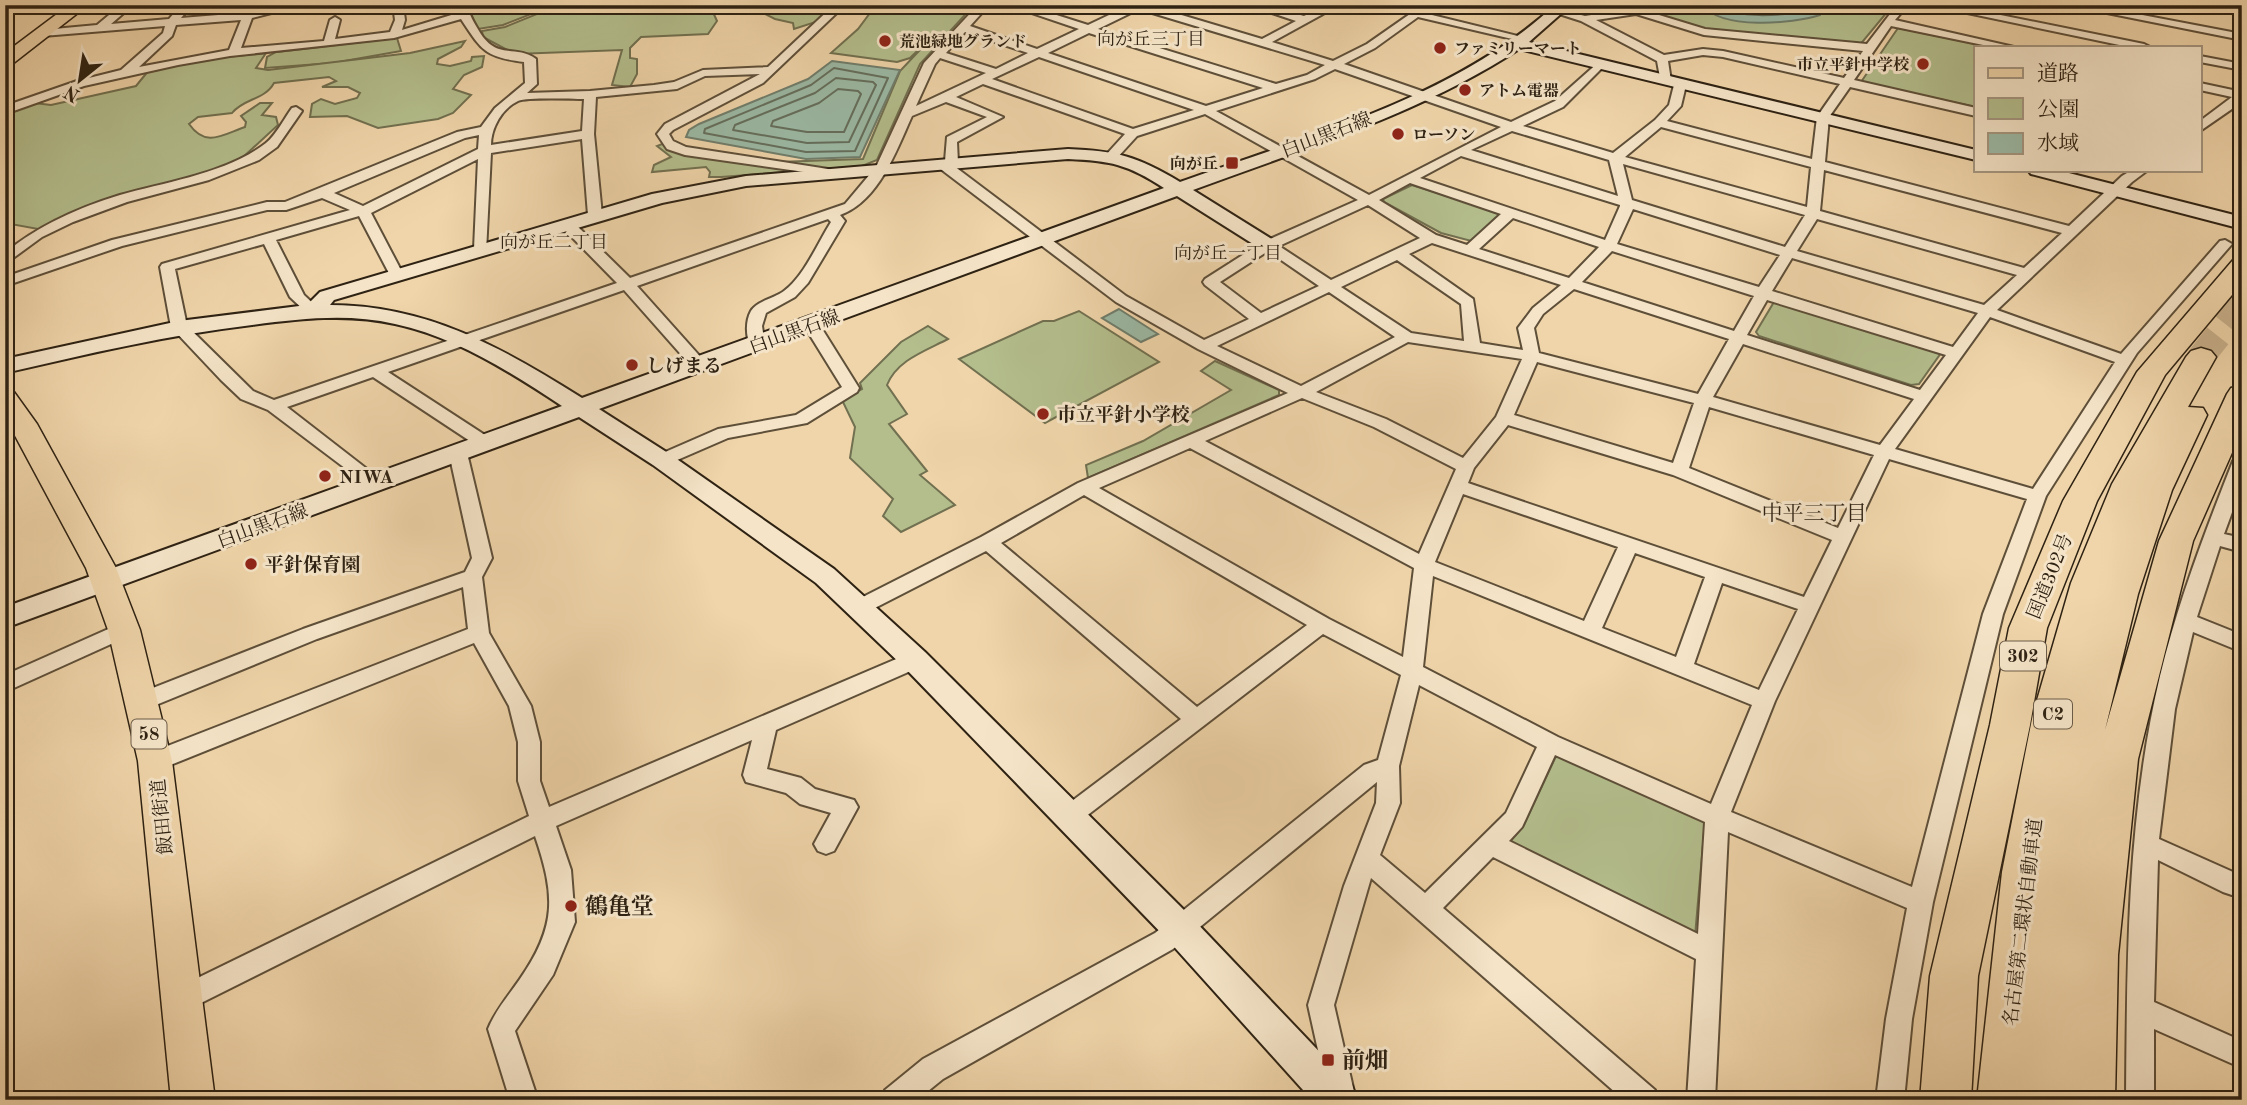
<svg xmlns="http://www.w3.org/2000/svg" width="2247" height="1105" viewBox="0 0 2247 1105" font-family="'Old Standard TT','Noto Serif JP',serif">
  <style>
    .green { fill: #b4be8d; stroke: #717050; stroke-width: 2 }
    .water { fill: #9bb9a5; stroke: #6f7d6b; stroke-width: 2 }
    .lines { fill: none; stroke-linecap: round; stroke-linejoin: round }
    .shore { stroke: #646e5c; stroke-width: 2 }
    .highway-tunnel { stroke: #c9b18c; stroke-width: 27; stroke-dasharray: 27 14; stroke-linecap: butt }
    .street-casing { stroke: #5e4f39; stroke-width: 4 }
    .secondary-casing { stroke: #2e2213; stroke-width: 4 }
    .primary-casing { stroke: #2e2213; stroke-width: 3 }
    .highway-casing { stroke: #2e2213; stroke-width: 3 }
    .street { fill: #f5e4c8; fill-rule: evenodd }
    .secondary { fill: #f5e4c8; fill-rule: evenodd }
    .primary { fill: #f0d5aa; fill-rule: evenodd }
    .highway { fill: #f0d5aa; fill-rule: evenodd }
    .poi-dot { fill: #8f2418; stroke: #f5e4c8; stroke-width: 2.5 }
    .labels { text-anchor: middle; stroke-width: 6; stroke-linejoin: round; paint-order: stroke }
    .far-poi-label { font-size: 16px; font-weight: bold; fill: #2e2213; stroke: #f5e4c8; text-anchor: start }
    .far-neighbourhood-label { font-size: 18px; fill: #2e2213; stroke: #f5e4c8 }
    .shield { fill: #f5e4c8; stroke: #6a5c49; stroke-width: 2 }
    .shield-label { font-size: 18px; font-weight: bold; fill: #2e2213 }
    .street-label { font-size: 19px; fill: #2e2213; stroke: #f5e4c8 }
    .poi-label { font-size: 19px; font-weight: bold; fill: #2e2213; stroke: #f5e4c8; text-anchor: start }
    .neighbourhood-label { font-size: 21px; fill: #2e2213; stroke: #f5e4c8 }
    .near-poi-label { font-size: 23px; font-weight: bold; fill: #2e2213; stroke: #f5e4c8; text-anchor: start }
  </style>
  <rect width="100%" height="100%" fill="#f0d5aa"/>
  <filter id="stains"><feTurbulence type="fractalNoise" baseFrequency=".00286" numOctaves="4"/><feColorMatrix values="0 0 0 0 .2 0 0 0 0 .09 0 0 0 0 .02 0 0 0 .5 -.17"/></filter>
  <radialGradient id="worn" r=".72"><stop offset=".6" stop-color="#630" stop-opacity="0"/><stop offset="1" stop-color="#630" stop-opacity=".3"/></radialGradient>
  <g class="green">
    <polygon points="469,5 483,5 485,9 507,5 534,5 544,9 503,25 478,29 469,13"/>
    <polygon points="559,5 726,5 712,10 717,21 708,34 641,37 630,48 630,58 637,59 637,74 630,87 612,85 622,50 515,54 483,37 482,31 505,27"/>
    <polygon points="747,5 836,5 822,20 794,29 793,23 775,19"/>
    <polygon points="876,5 974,5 920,64 877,160 862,166 721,177 709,177 710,172 706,167 652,172 654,165 671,157 657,146 662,144 669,148 746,163 863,159 900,71 934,35 910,58 897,62 831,53 858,29"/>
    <polygon points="1623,5 1893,5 1859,46 1707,31 1666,24 1630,10 1621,12"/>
    <polygon points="1898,28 1990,47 1976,47 1976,107 1861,82"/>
    <polygon points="397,38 401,51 333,63 265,68 267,57 276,52"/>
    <path d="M465,41l-4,6 -23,12 -1,5 13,2 21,-5 1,-4 12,-1 -2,11 -18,8 -11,14 18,6 -18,18 -15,6 -60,9 -31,-12 -37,1 2,-13 9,-5 14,5 22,-6 3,-5 -12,-6h-26l14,-6 -7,-4 -55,6c-9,17 -30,15 -42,30l-34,4 -9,7c17,24 33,11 56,3l1,-5 -5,-6 19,-13h12l-10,12 14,2 2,8 -37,34 -34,15 -81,21 -77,36 -44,-8v-114l21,-7 25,3 85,-19 13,-16 58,-11 59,-6 -10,15 12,2 142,-17z"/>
    <polygon points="1412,185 1501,213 1503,216 1475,242 1441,233 1384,202 1383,199"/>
    <polygon points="1774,302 1941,353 1919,384 1911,385 1759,336 1756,332"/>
    <polygon points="1079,311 1159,362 1045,423 959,359 1043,321 1054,321"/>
    <path d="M928,326l20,13c-23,12 -51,21 -61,46l20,29 -18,10 38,47 -7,4 35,30 -54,27 -18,-16 10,-17 -43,-41 5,-31 -13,-27 20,-11 -2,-6 41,-41z"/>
    <polygon points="1215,361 1279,390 1279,395 1088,478 1086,465 1143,441 1231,390 1201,371"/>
    <polygon points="1557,754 1705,821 1695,936 1508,844 1523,827"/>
  </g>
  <g class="water">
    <path d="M1702,5h112l7,6 -1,4c-28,9 -98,15 -118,-10z"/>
    <polygon points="832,61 900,70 860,157 806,159 686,137 689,130 699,124 808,79"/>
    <polygon points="1119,309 1158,334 1141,342 1102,318"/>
  </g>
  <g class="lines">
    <g class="shore">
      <path d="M1711,5c32,14 64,11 97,6l3,-6"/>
      <polygon points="834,68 888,78 855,151 806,152 704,133 705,129 811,85"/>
      <polygon points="836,78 873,82 876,85 849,142 807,143 733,130 735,125 815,93"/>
      <polygon points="838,89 858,91 861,94 844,132 807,132 771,126 773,121 819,103"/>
    </g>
    <polyline class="highway-tunnel" points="2201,357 2242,305"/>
    <g class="street-casing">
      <g id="street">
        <path d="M121,5h12l-22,19 58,-5 12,-14h11l-11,13 62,-5 3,-8h10l-2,6 28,-6h21l-51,13 -11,30 83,-7 6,-21 5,-3 5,3 -5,19 55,-7 5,-12 -2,-15h10l2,15 -3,10 56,-17v-8h10c1,11 6,17 11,26 18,30 36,13 57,28l1,25 -10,9 63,-2 64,-6 20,-3 29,-12 65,-3 66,-62h11l-82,78 -90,47 -4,4 4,7 13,6 142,22 5,1v6l-148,-21 -18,-6 -10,-15 8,-10 95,-50 -55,2 -28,13 -81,8 -2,37 8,81 -2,3 -5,1 -7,-4 -6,-76 -91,14 -5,99h-10l-2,-3 4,-90 -107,54 32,61 -2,3h-10l-32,-61 -83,24 28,55 17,16 -3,3h-10l-18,-17 -26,-53 -89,25 12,57 66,65 21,9 343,-117 -55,-56v-6h10l58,57 215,-74 31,-37 48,-104 54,-58h11l-19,21 67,23 42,-20 -71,-24h17l63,20 42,-20h18l114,34 34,-18 -48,-16h17l39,11 8,-4 -7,-7h12l7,7 -1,2 -51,28 61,19 34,-17 43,-30 -17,-9h15l24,10 98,24 -5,3 -107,-25 -43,31 -31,16 167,58 44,-21 45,-40 6,3 -43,43 -40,19 90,27 42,-33 14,-15 5,-20 6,-4 6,4 -5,21 -14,15 145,38 5,-42 23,-33 -117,-27 -20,-2 -35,6 3,20 -10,2 -4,-22 -76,-40 -28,-9 5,-3 27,7 51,-8 69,21 162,15 30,-39h11l-13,15 119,27h-21l-102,-21 -37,54 122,28v8l-126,-29 -21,30 -4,45 244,64 53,-50 10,-6h16l-16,12 -135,128 124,44 99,-113 5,-1 7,4 -95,109 -91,143 -43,118 -70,288 -21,117 -8,81h-28l10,-81 21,-111 -179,-76 -13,268h-28l9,-141 -203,-102 -50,51 212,182 4,10h-35l-253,-222 -37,127 20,87 -3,8h-22l-21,-95 36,-119 32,-83 1,-21 -204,167 -230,130 -26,21h-36l4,-10 38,-31 232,-126 209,-168 14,-5 23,-85 -78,-41 -247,190 -8,3 -8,-3 -4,-7 4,-7 121,-91 -195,-168 -119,61 -7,2 -7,-2 -3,-5 3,-5 128,-65 97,-54 210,-90 -90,-44 -82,-47 -178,-135v-6h7l2,-24 40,-20 -41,-15 -34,14c-16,35 -33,85 -72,99l5,6 -37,62 -13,14 -29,16 -4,13 3,19 -2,3h-12c-5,-11 -6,-26 0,-37 6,-10 24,-13 33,-20 21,-16 33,-47 47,-69l-3,-3 -191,67 68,76 2,3 -2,3h-12l-69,-78 -236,82 103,67 3,4 -3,4h-12l-106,-70 -86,30 98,76 -3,4h-12l-102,-77 -27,-11 -20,-19 -50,-53 -11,-60 2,-3 188,-54 -28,-12 -36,12h-19l-145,36 -117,40v-9l107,-37 155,-38h18l172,-70 24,-5 14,-19 30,-25 -1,-21c-39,-5 -42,-11 -63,-43l-67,19 -164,18 -52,9 -94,21 -79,28v-8l72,-25 44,-11 42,-37 2,-7 -122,10 -5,-3 5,-3 54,-5zM1139,9l186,56 -18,10 -31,9 -178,-55zM1636,14l68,21 159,16 -19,27 -121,-27 -20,-2 -39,6 -68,-35zM241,20l-12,30 -90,17 33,-31 4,-11zM965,32l63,21 -32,16 -50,-16zM1089,33l174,55 -57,18 -158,-53zM1039,57l155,53 -61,19 -141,-50zM940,58l46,15 -70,33 19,-42zM1335,69l166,58 -132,68 -153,-84 99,-32zM983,84l142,50 -20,22 6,4 5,-1 21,-23 68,-22 153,86 -95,42 -58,37 -2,3 2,3 44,34 -45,21 -78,-44 -172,-130 4,-3 -1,-21 46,-25 -47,-20zM584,99l-2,32 -91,14c0,-16 10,-36 27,-44 9,-4 53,-2 66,-2zM1661,127l150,40 -4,40 -182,-50zM1512,131l97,29 9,36 -147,-46zM479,135l-1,14 -115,57 -29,-13 131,-55zM1461,156l159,49v1l-15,34 -185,-62zM1623,164l182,51 -20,32 -153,-47zM1824,170l238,63 -38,35 -204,-57zM1410,183l91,31 -34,31 -31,-10 -57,-35zM1368,205l52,33 -89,42 -52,-34zM1633,209l147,46 -21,32 -142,-43zM1513,218l86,29 -30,31 -90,-29zM1817,219l200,56 -33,30 -187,-54zM1432,243l129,42 -28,23 -15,20 5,22 -43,-7 -7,-44 -64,-45zM1268,251l51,35 -58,27 -41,-31zM1612,251l142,45 -20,35 -152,-49zM1792,258l186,55 -25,34 -181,-56zM1397,260l64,44 3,37 -53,-8 -70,-46zM1574,289l155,50 -31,55 -159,-41 -5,-25 9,-14zM1329,292l66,45 -94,49 -84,-40zM1767,300l179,55 -26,35 -173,-55zM1990,317l125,45 -82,127 -138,-40zM1408,342l114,17 -26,58 -33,41 -77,-39 -70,-27zM1743,344l171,55 -34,46 -167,-48zM1537,362l157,41 -21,60 -159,-48zM1302,398l72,29 82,42 -37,85 -214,-113zM1709,407l165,48 -36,73 -149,-60zM1508,425l165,50 159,65 -28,57 -336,-114 6,-15zM1190,448l224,120 -11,89 -74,-38 -230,-131zM1889,459l138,40 -44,115 -71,273 -181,-75 44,-111zM1463,494l155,53 -34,74 -149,-59zM1084,495l223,130 -110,82 -196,-164zM1635,553l70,24 -29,80 -74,-29zM1433,576l319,129 -41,99 -153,-67 -135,-70zM1722,583l76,26 -39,81 -65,-26zM1419,685l118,62 -31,66 -81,80 -45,-38 20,-52 -1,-37zM1555,755l150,67 -7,112 -189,-93 13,-14z"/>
        <polygon points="1929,5 1951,5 2144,44 2150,47 2129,47"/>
        <polygon points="2067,5 2090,5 2242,34 2242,40"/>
        <polygon points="2201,5 2242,9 2242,15 2206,8"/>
        <polygon points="2200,56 2242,64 2242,70 2200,62"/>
        <polygon points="2200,83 2242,92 2242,102 2200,131 2200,121 2232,97 2200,90"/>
        <path d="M296,107l6,4 -25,36 -18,13 -50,20 -82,22 -54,20 -31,15 -37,27v-11c34,-28 73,-45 115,-58 46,-13 108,-22 146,-52 10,-8 18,-24 26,-35z"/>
        <polygon points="811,319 819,324 859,388 857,392 807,423 728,438 668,464 656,464 653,460 656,456 718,429 796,415 842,387 803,324"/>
        <path d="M458,447l9,6 25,105 -10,19 7,56 42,73 9,36v39l9,26 359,-153 7,-2 7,2 3,6 -3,6 -146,64 -9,39 34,9 14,11 39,11 4,7 -24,44 -8,3 -8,-3 -4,-7 17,-31 -31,-9 -14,-11 -40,-11 -3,-7 9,-35 -196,86 15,44 4,52 -22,53 -38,56 23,69h-28l-22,-71c7,-18 21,-34 32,-50 37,-53 35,-84 15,-143l-344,172 -9,4 -9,-4 -4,-9 4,-9 356,-174 -11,-35v-39l-9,-36 -35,-63 -311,125 -8,2 -8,-2 -3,-7 3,-7 321,-125 -5,-42 -146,52 -166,68 -8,2 -8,-2 -3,-6 3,-6 168,-66 162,-57 7,-14 -23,-105z"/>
        <path d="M2242,455v30l-18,49 18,4v14l-22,-6 -23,71 45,18v17l-49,-20 -18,77 -16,130 74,33 9,-4v23l-10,4 -9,-3 -65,-32 -4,142 88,39v27l-88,-39v71h-28c1,-142 1,-285 34,-424 18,-74 45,-144 73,-215z"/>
        <polygon points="124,622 131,625 134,630 131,635 5,692 5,675"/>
      </g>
    </g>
    <g class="secondary-casing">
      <g id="secondary">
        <path d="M1555,5h16l-42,37 447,108v10l-457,-111c-99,65 -216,100 -326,141l82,51 3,4 -3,4h-14l-84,-53 -578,213 72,46 163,114 91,83 267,266 160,168 5,14h-45l-144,-160 -263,-272 -89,-85 -163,-118 -74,-48 -574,211v-21l557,-201c-52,-34 -106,-69 -167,-82 -48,-11 -95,-5 -143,1 -84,10 -165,29 -247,48v-14l174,-38 128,-16 13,-13 332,-98 94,-18 322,-27c49,2 69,7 112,33 127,-46 273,-83 375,-177zM1068,159c43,2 59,5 96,29l-582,210c-79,-50 -155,-93 -252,-93l4,-5 328,-97 84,-17z"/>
        <polygon points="2028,170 2057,170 2242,217 2242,229 2031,174"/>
      </g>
    </g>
    <g class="primary-casing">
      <g id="primary">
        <polygon points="69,5 88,5 11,65 5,66 5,53"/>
        <polygon points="5,390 14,392 37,424 116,568 140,630 172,761 215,1100 171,1100 138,761 108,630 86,568 5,417"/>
      </g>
    </g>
    <g class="highway-casing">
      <g id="highway">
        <polygon points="2242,258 2242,283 2165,375 2097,501 2047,628 2030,725 1978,976 1971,1100 1920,1100 1930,976 1990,725 2009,628 2063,501 2137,372 2233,260"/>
        <polygon points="2201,348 2211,351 2216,357 2188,407 2203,408 2207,415 2172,490 2138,594 2105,730 2159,541 2227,394 2231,388 2242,385 2242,430 2193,541 2138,759 2118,955 2115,1100 1977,1100 2002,872 2033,714 2071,583 2112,484 2186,357 2191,351"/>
      </g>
    </g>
    <use href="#street" class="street"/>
    <use href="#secondary" class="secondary"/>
    <use href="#primary" class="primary"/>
    <use href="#highway" class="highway"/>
  </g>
  <g class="poi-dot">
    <circle cx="885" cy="41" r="7"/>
    <circle cx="1440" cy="48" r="7"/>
    <circle cx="1923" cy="64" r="7"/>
    <circle cx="1465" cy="90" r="7"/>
    <circle cx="1398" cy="134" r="7"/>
    <rect x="1225" y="156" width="14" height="14" rx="3.5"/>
    <circle cx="632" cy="365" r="7"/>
    <circle cx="1043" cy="414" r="7"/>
    <circle cx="325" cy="476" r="7"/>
    <circle cx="251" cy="564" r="7"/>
    <circle cx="571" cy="906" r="7"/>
    <rect x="1321" y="1053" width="14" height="14" rx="3.5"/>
  </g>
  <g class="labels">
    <g class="far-poi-label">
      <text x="899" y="47">荒池緑地グランド</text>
      <text x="1454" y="54">ファミリーマート</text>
      <text x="1909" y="70" text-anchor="end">市立平針中学校</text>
      <text x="1479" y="96">アトム電器</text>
      <text x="1412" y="140">ローソン</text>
      <text x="1218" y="169" text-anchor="end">向が丘</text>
    </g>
    <g class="far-neighbourhood-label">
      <text x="1151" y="45">向が丘三丁目</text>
      <text x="554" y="248">向が丘二丁目</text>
      <text x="1228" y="259">向が丘一丁目</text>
    </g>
    <g class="shield">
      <rect x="2000" y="641.5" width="46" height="29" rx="5"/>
      <rect x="2034" y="699.5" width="38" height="29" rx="5"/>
      <rect x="131.5" y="719.5" width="35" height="29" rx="5"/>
    </g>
    <g class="shield-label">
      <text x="2023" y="662">302</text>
      <text x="2053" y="720">C2</text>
      <text x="149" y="740">58</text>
    </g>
    <g class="street-label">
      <text transform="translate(1326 134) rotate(-21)" y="7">白山黒石線</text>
      <text transform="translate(794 331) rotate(-20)" y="7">白山黒石線</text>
      <text transform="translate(262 525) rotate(-20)" y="7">白山黒石線</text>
      <text transform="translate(2049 576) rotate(-68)" y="7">国道302号</text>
      <text transform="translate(161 817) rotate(-96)" y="7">飯田街道</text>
      <text transform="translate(2022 922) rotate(-83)" y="7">名古屋第二環状自動車道</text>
    </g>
    <g class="poi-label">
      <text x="646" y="372">しげまる</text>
      <text x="1057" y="421">市立平針小学校</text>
      <text x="339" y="483">NIWA</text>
      <text x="265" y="571">平針保育園</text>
    </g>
    <g class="neighbourhood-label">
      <text x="1814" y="520">中平三丁目</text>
    </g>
    <g class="near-poi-label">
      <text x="585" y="914">鶴亀堂</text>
      <text x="1342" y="1068">前畑</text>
    </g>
  </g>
  <rect width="2247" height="1105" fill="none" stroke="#f0d5aa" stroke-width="28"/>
  <rect x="7" y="7" width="2233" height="1091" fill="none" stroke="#2e2213" stroke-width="3.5"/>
  <rect x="14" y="14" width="2219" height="1077" fill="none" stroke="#2e2213" stroke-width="2"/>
  <rect x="1974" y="46" width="228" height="126" fill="#f5e4c8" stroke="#a59680" stroke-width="2"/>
  <rect x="1988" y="68" width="35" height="10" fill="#f0d5aa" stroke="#a59680" stroke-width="2"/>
  <text x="2037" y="80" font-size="21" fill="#2e2213">道路</text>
  <rect x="1988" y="98" width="35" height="21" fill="#b4be8d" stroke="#a59680" stroke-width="2"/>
  <text x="2037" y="116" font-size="21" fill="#2e2213">公園</text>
  <rect x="1988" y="133" width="35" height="21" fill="#9bb9a5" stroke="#a59680" stroke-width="2"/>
  <text x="2037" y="150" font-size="21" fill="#2e2213">水域</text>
  <g transform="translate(80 80) rotate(210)" stroke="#f5e4c8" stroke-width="5" paint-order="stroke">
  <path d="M0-5L12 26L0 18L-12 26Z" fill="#2e2213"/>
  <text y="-10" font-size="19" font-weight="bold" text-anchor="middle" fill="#2e2213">N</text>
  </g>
  <rect width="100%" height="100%" filter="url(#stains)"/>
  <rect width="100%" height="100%" fill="url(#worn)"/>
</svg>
